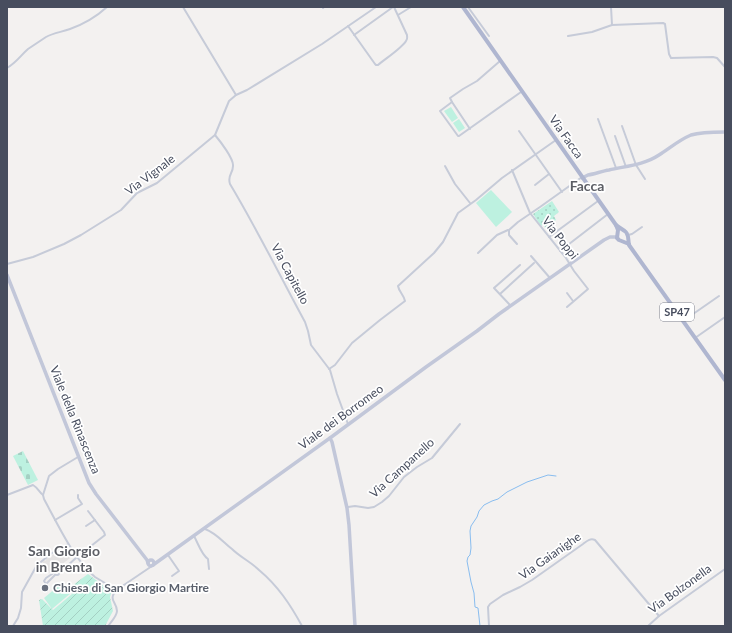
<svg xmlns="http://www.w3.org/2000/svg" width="732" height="633" viewBox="0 0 732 633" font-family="Lato,sans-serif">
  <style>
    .education { fill: #e4e2e2 }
    .grass { fill: url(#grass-dots) }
    .cemetery { fill: url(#cemetery-stones) }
    .park { fill: #bdf1e0 }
    .garden { fill: url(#garden-furrows) }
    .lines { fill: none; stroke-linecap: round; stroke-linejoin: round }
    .stream { stroke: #89bdef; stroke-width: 1 }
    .street { stroke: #c6cbd8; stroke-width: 2 }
    .secondary { stroke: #c2c7d9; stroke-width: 3.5 }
    .primary { stroke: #afb6d0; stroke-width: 4 }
    .worship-dot { fill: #6b7280; stroke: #fff; stroke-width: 1.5 }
    .labels { text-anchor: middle; stroke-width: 3.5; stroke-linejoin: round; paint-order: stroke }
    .shield { fill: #fff; stroke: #7e828e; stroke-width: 1 }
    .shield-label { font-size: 11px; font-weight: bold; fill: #474d5e }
    .street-label { font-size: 12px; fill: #474d5e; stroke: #fff }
    .worship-label { font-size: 12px; font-weight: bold; fill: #5b616d; stroke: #fff; text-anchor: start }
    .quarter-label { font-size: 14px; font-weight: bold; fill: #5c5e65; stroke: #fff }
  </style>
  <defs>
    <pattern id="grass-dots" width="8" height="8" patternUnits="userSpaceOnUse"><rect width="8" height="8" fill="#bdf1e0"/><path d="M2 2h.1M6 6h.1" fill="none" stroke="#a4d0c3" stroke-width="1.8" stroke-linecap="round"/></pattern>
    <pattern id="cemetery-stones" width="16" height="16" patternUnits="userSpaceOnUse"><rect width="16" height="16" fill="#bdf1e0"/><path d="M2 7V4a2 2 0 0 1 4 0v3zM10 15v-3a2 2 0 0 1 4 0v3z" fill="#a4d0c3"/></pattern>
    <pattern id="garden-furrows" width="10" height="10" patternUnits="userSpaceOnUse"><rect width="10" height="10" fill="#bdf1e0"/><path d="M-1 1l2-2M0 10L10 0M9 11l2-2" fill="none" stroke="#a4d0c3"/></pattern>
  </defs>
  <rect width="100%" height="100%" fill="#f3f1f0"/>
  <polygon class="education" points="65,546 67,547 73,556 50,573 44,565 44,564 42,562 45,560 46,561 46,559"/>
  <polygon class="grass" points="552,201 559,212 554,216 556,220 545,228 544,224 541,226 533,214"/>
  <polygon class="cemetery" points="23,451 38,480 28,485 13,456"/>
  <g class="park">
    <polygon points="451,107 458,118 452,122 444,111"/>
    <polygon points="459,119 465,128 459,132 453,123"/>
    <polygon points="491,190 512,212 496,227 476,203"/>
    <polygon points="62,583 71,593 52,609 44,598"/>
  </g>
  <polygon class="garden" points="88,574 104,586 112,590 110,597 113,611 105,626 43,626 39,600 42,599 53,610 72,594 69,588"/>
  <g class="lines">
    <polyline class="stream" points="480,626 478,608 475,607 474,593 471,582 467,561 468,557 470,555 471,548 470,531 471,526 477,517 479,511 484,505 492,501 498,499 507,492 527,482 548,475 556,476"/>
    <g class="street">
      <polyline points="183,7 236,95"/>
      <polyline points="468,7 489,36"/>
      <polyline points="611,7 612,25 663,23 665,24 669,54 671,58 713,57 717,58 725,67"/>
      <polyline points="323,8 324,7"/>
      <polyline points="398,15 411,7"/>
      <path d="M348,26l27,38 1,1h2c7,-6 24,-17 28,-24 2,-3 1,-3 1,-6l-13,-28"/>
      <polyline points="354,35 393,7"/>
      <polyline points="568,36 592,32 612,25"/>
      <path d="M7,68c10,-6 13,-12 21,-19 6,-4 12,-8 18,-12 7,-4 16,-5 24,-8 14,-5 26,-12 37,-22"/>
      <polyline points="452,102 450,98 463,89 477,81 500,61"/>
      <polyline points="598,119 616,168"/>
      <polyline points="622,126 636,165 645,179"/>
      <polyline points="470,129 452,102 440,111 458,136 459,136 521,92"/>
      <polyline points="519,131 562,192"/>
      <path d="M215,135c5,6 19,24 18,31 0,8 -6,9 -3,18 27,45 50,92 75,138l3,9 3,14 19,25 7,24 11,30"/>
      <polyline points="615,136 626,167"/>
      <polyline points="445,166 455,184 470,203"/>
      <polyline points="512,170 530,213 566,258 574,271 588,289 567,307"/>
      <polyline points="535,185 549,174"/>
      <polyline points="628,235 632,234 642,227"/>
      <polyline points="549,237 598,201"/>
      <polyline points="517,244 509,235 509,230 518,222 540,207 582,177"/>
      <polyline points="560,251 608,214"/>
      <polyline points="478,253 497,235 508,230"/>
      <polyline points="531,256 550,278"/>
      <polyline points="7,264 33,257 64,244 81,235 121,210 137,193 157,183 215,135 229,101 236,95 247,90 322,44 376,7"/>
      <polyline points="567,293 573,301"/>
      <polyline points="500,294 534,263"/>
      <polyline points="510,305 494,288 520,265"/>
      <polyline points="683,321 719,296"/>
      <polyline points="695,338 725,317"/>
      <path d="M329,369l6,-4 17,-22 28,-23 25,-19c-1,-6 -6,-9 -7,-15l36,-33 9,-11 15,-29 18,-13 26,-22 54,-38"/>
      <path d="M78,457l-20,12 -9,7 -6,19 1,4c13,24 30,61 51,78 6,4 15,9 22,12l4,-2 31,-21"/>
      <path d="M7,495l26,-10c5,3 6,7 10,10"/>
      <polyline points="348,507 355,506 368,508 374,507 382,502 389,496 404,477 417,467 432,458 460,424"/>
      <polyline points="55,520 82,504 78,498 78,495"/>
      <polyline points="86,526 95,520"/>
      <path d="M205,529c11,4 18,13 27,20 8,8 19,13 27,21 19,16 31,34 43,56"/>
      <path d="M194,536c4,7 7,18 14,23l1,10"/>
      <polyline points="168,555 179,571 172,576"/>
      <circle cx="57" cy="573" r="2"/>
      <polyline points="55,572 46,578 44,581 46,584 55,575"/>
      <polyline points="59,573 66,567 77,557 105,535 104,532 88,511"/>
      <polyline points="13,626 18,618 21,608 22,592 37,565 52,553 68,544"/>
      <path d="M108,626c3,-4 9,-10 9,-15 0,-10 -10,-10 0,-22"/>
      <path d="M489,626l-1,-19 2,-3 13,-9 17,-8 12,-7 51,-36c4,-3 7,-6 12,-4l64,76"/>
      <polyline points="648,626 659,616 725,569"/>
    </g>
    <g class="secondary">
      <path d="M582,178l6,-3c7,-1 14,-4 21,-5 17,-4 35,-5 50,-15 11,-7 20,-15 32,-20 10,-3 23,-3 34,-3"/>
      <polyline points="7,275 89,483 96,494 147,560 148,563"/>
      <polyline points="330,438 332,442 347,508 349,525 355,626"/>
      <circle cx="151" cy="563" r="3"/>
      <polyline points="153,565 330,438 426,367 477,331 499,314 604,240 610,237 617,237"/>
    </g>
    <g class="primary">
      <path d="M463,7l153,218c3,3 11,6 11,9 2,3 1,7 2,11l96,135"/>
      <polyline points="616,225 618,230 617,238 619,240 629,244"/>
    </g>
  </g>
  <circle class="worship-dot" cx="45" cy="588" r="4"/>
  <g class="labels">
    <rect class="shield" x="660" y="303" width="34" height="18" rx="3"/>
    <g class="shield-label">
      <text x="677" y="316">SP47</text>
    </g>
    <g class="street-label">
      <text transform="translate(566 137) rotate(55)" y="4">Via Facca</text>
      <text transform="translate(150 175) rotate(-37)" y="4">Via Vignale</text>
      <text transform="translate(560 238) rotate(52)" y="4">Via Poppi</text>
      <text transform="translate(290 274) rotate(62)" y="4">Via Capitello</text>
      <text transform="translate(341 417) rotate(-36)" y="4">Viale dei Borromeo</text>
      <text transform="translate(75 420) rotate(68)" y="4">Viale della Rinascenza</text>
      <text transform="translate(402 468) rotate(-42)" y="4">Via Campanello</text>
      <text transform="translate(550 556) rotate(-35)" y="4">Via Gaianighe</text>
      <text transform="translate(680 589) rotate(-36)" y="4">Via Bolzonella</text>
    </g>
    <g class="worship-label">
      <text x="53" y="592">Chiesa di San Giorgio Martire</text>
    </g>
    <g class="quarter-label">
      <text x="587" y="191">Facca</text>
      <text x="64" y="556">San Giorgio<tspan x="64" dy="16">in Brenta</tspan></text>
    </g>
  </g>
  <rect width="732" height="633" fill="none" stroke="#474d5e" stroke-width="16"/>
</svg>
